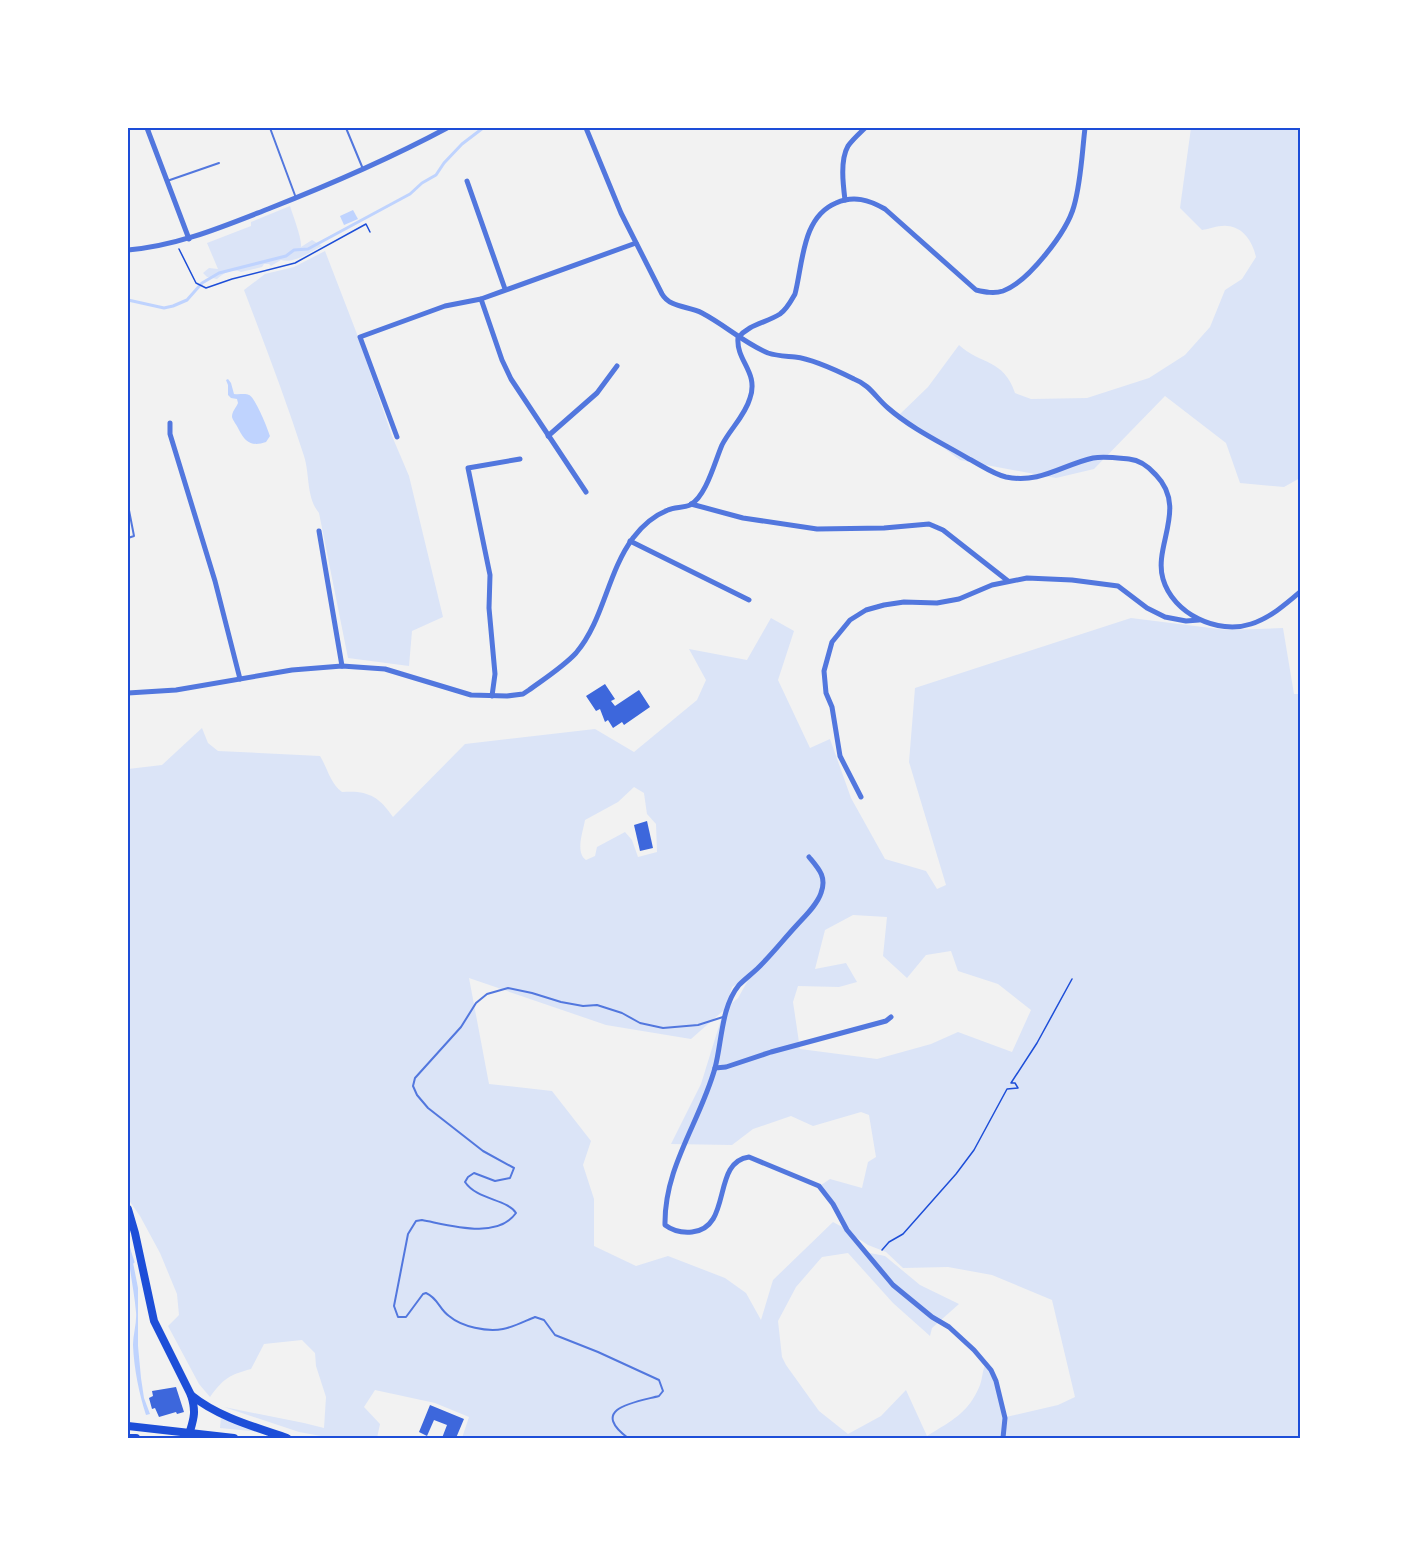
<svg xmlns="http://www.w3.org/2000/svg" width="1428" height="1566" viewBox="0 0 1428 1566" font-family="Overpass,sans-serif">
  <style>
    .green { fill: #dbe4f7; fill-rule: evenodd }
    .water { fill: #bfd3fe }
    .lines { fill: none; stroke-linecap: round; stroke-linejoin: round }
    .stream { stroke: #bfd3fe; stroke-width: 3 }
    .building { fill: #3d67dc }
    .path { stroke: #1d4ed8; stroke-width: 1.5 }
    .service { stroke: #5277de; stroke-width: 2 }
    .minor { stroke: #5277de; stroke-width: 5 }
    .secondary { stroke: #1d4ed8; stroke-width: 8 }
    .primary { stroke: #1d4ed8; stroke-width: 8 }
    .neatline { fill: none; stroke: #1d4ed8; stroke-width: 2 }
  </style>
  <rect width="100%" height="100%" fill="#f2f2f2"/>
  <g class="green">
    <path d="M1191,128h109v350l-16,9 -44,-4 -14,-40 -61,-47 -71,73 -38,9 -96,-18 -61,-45 29,-28 31,-42c22,20 45,14 56,48l16,6 56,-1 62,-20 36,-23 25,-28 15,-37 17,-11 14,-22c-3,-14 -12,-30 -29,-31 -8,-1 -17,3 -25,4l-22,-22z"/>
    <path d="M290,206c3,10 12,32 11,41l11,-7 10,6c-12,6 -28,18 -41,14l-10,6 -2,-2h-5l-2,3 -21,5c-9,-4 -17,1 -24,7l-10,-2 -4,-4 6,-5 9,1 -11,-26 44,-17v-4z"/>
    <path d="M325,251l32,83 35,102 17,40 34,141 -31,14 -3,35 -61,-8 -29,-145c-13,-16 -9,-38 -15,-57 -18,-56 -39,-111 -60,-166l21,-16 29,-7z"/>
    <path d="M771,618l23,13 -16,49 32,68 20,-9 21,59 34,61 41,12 11,18 9,-4 -37,-123 6,-74 216,-70 96,12 56,-2 11,66h6v744h-838l7,-21 -34,-14 -60,-13 -11,17 16,17 -3,14h-45l-33,-6 -75,-25 80,16 20,5 2,-31 -10,-31 -1,-13 -13,-13 -38,4 -13,25c-22,6 -27,9 -41,28l-11,-13 -31,-58 11,-11 -2,-21 -17,-41 -20,-37 -12,-17v-430l34,-4 40,-37 6,15 10,8 102,5c8,13 10,27 22,36 25,-2 37,4 51,25l72,-73 130,-15 39,23 63,-52 9,-20 -17,-31 58,11zM634,787l10,6 3,21 9,10 1,28 -19,5 -6,-17 -7,-8 -28,15 -2,9 -9,4c-11,-8 -3,-28 -1,-40l33,-18zM853,915l34,2 -4,39 24,22 19,-23 25,-4 7,20 40,13 33,26 -19,42 -54,-20 -27,12 -54,15 -77,-10 -7,-47 5,-16 41,1 18,-5 -11,-19 -31,6 10,-39zM751,975l-13,23 -12,10 6,-21zM469,978l137,47 85,14 33,-29 -23,74 -30,60 61,1 21,-16 38,-13 22,10 48,-14 8,3 7,42 -8,5 -6,26 -32,-9 -9,6 14,18 11,26 -13,-7 -60,58 -12,40 -15,-27 -21,-15 -57,-22 -32,10 -42,-20v-47l-11,-34 8,-24 -39,-50 -63,-7zM850,1233l18,12 18,7 17,16 45,-1 44,8 60,25 23,97 -17,8 -52,12 -19,-55c-5,7 -4,15 -7,23 -11,28 -29,36 -53,51l-21,-46 -25,26 -33,18 -29,-23 -33,-46 -4,-8 -4,-36 18,-34 26,-30 26,-4 45,50 37,33 2,-8 27,-24 -39,-19 -35,-29 -20,-4z"/>
    <polygon points="221,1417 261,1432 220,1428"/>
  </g>
  <g class="water">
    <polygon points="353,210 358,219 344,225 340,216"/>
    <path d="M228,379l3,4 3,11c5,1 11,-1 15,1 6,2 19,34 21,41l-4,6c-14,5 -21,0 -27,-12 -2,-5 -6,-9 -7,-13 0,-6 4,-9 6,-14l-1,-4 -6,-1 -3,-3v-10l-2,-5z"/>
    <path d="M128,1237l10,51v58l3,32 3,20 6,16 -4,1c-7,-22 -12,-46 -13,-70 0,-11 4,-22 3,-33 -2,-25 -9,-49 -8,-75z"/>
  </g>
  <g class="lines">
    <g class="stream">
      <polyline points="128,300 164,308 173,306 187,300 202,283 219,273 286,256 294,250 308,249 410,194 422,183 436,175 444,163 462,144 483,128"/>
      <polyline points="128,1247 133,1262"/>
    </g>
  </g>
  <g class="building">
    <polygon points="605,684 615,699 611,701 615,706 639,690 650,707 624,725 622,722 613,728 608,720 605,722 600,709 596,711 586,696"/>
    <polygon points="647,821 653,848 640,851 634,825"/>
    <polygon points="176,1387 184,1412 177,1414 176,1412 159,1417 155,1408 152,1409 149,1398 153,1396 152,1391"/>
    <polygon points="430,1405 464,1419 456,1438 442,1438 447,1425 434,1420 427,1436 419,1432"/>
  </g>
  <g class="lines">
    <g class="path">
      <polyline points="179,249 196,283 206,288 232,279 295,263 366,224 370,232"/>
      <polyline points="882,1250 889,1242 903,1234 956,1174 974,1150 1007,1089 1018,1088 1015,1083 1011,1083 1037,1043 1072,979"/>
    </g>
    <g class="service">
      <polyline points="270,128 296,198"/>
      <polyline points="346,128 363,169"/>
      <polyline points="148,130 154,128"/>
      <polyline points="167,181 219,163"/>
      <polyline points="128,505 134,536 128,538"/>
      <path d="M628,1438c-40,-30 8,-36 31,-42l4,-5 -4,-11 -61,-28 -43,-17 -11,-15 -9,-3c-10,4 -21,10 -32,12 -16,3 -41,-2 -54,-13 -10,-7 -11,-18 -23,-23l-3,1 -17,23h-8l-4,-11 14,-72 8,-13 6,-1c27,5 75,20 94,-7 -9,-14 -39,-13 -51,-31l3,-5 6,-4 21,8 15,-3 4,-10 -31,-17 -55,-43 -11,-13 -4,-9 2,-8 46,-51 15,-24 11,-9 21,-6 24,5 29,9 22,4 14,-1 25,8 18,10 23,5 35,-3 25,-8"/>
    </g>
    <g class="minor">
      <polyline points="147,128 189,239"/>
      <path d="M586,128l35,85 41,81c8,14 27,12 40,19 23,12 42,30 66,40 9,3 17,3 27,4 17,2 43,14 59,22 16,6 22,19 34,29 24,21 54,35 81,51 12,6 24,15 37,18 34,7 56,-12 87,-19 11,-2 25,0 36,1 11,1 20,8 27,16 32,33 -3,71 7,104 10,35 55,56 88,45 19,-6 35,-20 49,-32"/>
      <polyline points="467,181 505,289"/>
      <path d="M845,200c-2,-16 -5,-40 3,-54 5,-7 12,-13 17,-18"/>
      <path d="M128,250c49,-4 94,-23 140,-41 61,-24 121,-50 179,-81"/>
      <polyline points="481,299 502,360 511,379 586,492"/>
      <polyline points="170,423 170,434 215,581 240,679"/>
      <polyline points="548,436 597,393 617,366"/>
      <polyline points="397,437 360,337 445,306 481,299 636,243"/>
      <polyline points="691,504 743,518 817,529 884,528 929,524 943,530 1008,581"/>
      <polyline points="319,531 342,666"/>
      <polyline points="630,541 749,600"/>
      <path d="M128,693l48,-3 116,-20 50,-4 43,3 86,26 36,1 16,-2 6,-4c15,-11 34,-23 47,-37 28,-33 31,-80 57,-115 9,-12 20,-22 35,-28 6,-3 15,-2 22,-5 16,-8 25,-44 32,-60 8,-16 23,-29 28,-47 9,-26 -14,-37 -12,-60 11,-14 28,-15 42,-24 7,-5 11,-13 15,-20 8,-31 7,-77 41,-91 18,-8 33,-3 49,6l91,81c9,2 18,4 27,1 25,-9 64,-59 71,-85 7,-24 8,-53 11,-78"/>
      <polyline points="492,696 495,674 489,608 490,575 468,468 520,459"/>
      <polyline points="861,797 840,756 832,707 826,693 824,671 832,642 850,620 866,610 884,605 904,602 937,603 959,599 992,585 1027,578 1072,580 1118,586 1147,608 1165,617 1186,621 1199,620"/>
      <path d="M809,857c10,12 18,20 12,36 -4,12 -16,23 -25,33 -12,13 -24,28 -37,41 -6,6 -14,12 -20,18 -18,22 -17,57 -24,83 -15,54 -51,99 -50,157 8,6 17,8 27,7 41,-4 19,-70 57,-75l70,29 14,18 14,26 46,55 39,32 17,10 25,23 17,20 5,11 9,37 -2,20"/>
      <polyline points="715,1068 726,1067 771,1052 886,1021 891,1017"/>
    </g>
    <g class="secondary">
      <path d="M128,1209l7,24 19,88 37,74c6,19 2,25 -3,43"/>
      <path d="M191,1395c27,22 64,32 96,43"/>
    </g>
    <g class="primary">
      <polyline points="128,1426 234,1438"/>
      <polyline points="128,1438 136,1438"/>
    </g>
  </g>
  <rect width="1428" height="1566" fill="none" stroke="#ffffff" stroke-width="258"/>
  <rect x="129" y="129" width="1170" height="1308" class="neatline"/>
</svg>
